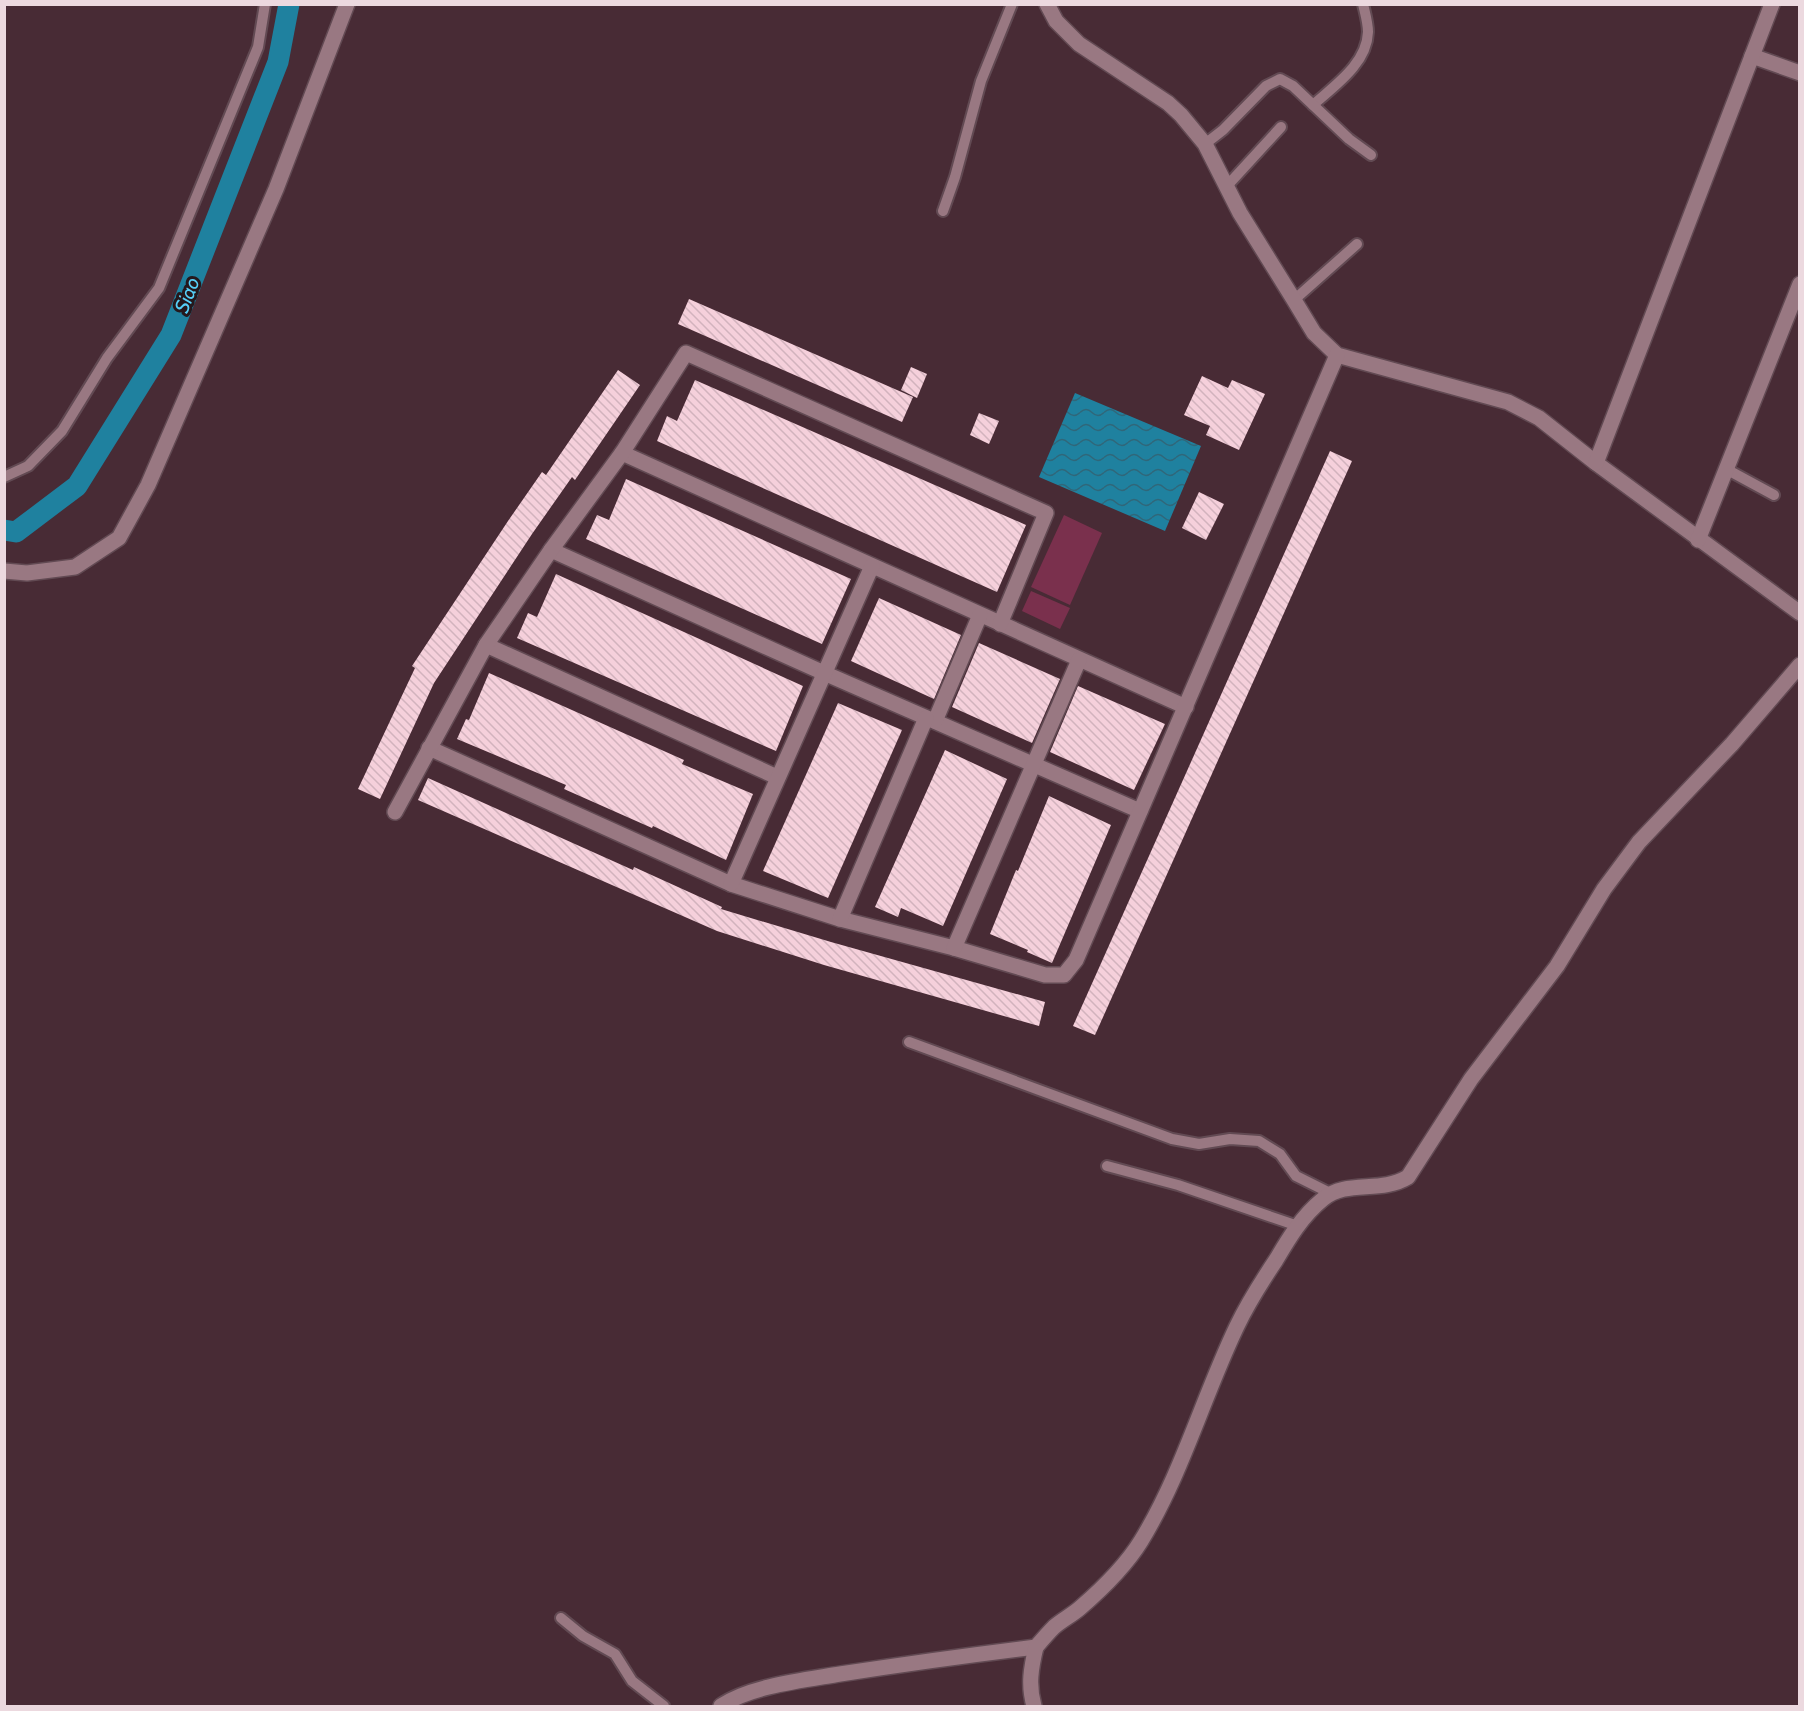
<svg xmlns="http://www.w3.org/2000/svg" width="1804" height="1711" viewBox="0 0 1804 1711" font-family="Cabin,sans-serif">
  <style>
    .grass { fill: #7a304d }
    .water { fill: url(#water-waves) }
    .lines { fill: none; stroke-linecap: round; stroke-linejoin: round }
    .canal { stroke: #1f819f; stroke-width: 21 }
    .building { fill: url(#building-back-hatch) }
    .service-casing { stroke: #624a53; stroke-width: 14 }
    .minor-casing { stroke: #624a53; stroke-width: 18 }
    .service { stroke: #997882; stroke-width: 10 }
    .minor { stroke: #997882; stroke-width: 15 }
    .labels { text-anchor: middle; stroke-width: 6; stroke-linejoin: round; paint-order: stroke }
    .water-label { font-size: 20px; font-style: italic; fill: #56cff7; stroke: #25181c }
  </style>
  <defs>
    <pattern id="water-waves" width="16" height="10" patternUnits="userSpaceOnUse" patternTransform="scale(1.5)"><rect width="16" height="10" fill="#1f819f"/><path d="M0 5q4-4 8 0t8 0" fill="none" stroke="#2f677a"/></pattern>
    <pattern id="building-back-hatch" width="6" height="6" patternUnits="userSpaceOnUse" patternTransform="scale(1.5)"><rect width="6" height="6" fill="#f5d0db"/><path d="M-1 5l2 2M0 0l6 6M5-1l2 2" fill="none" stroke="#d2b3bd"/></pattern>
  </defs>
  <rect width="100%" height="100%" fill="#482b35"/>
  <g class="grass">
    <polygon points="1064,515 1102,533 1070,605 1031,587"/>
    <polygon points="1031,591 1070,608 1060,629 1022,611"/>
  </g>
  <polygon class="water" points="1075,393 1201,446 1165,531 1039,477"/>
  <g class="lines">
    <polyline class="canal" points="4,530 16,532 77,486 171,335 278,62 289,4"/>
  </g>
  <g class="building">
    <polygon points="689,299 913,397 902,422 678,324"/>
    <polygon points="911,367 927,374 917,398 901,390"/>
    <polygon points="618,370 640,385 575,480 572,477 532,534 434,683 380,799 358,789 415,668 412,666 508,521 542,472 546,475"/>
    <polygon points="1202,376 1228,388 1232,380 1265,394 1239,450 1206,435 1210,426 1184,415"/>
    <polygon points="695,380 1026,525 997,592 657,441 667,416 677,421"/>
    <polygon points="979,413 999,421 989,444 970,435"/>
    <polygon points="1330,451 1352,461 1095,1035 1073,1026"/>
    <polygon points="626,479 851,579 822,644 586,539 597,515 609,520"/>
    <polygon points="1199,492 1224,504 1206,540 1182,528"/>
    <polygon points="556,574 803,686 776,751 517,638 528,613 537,617"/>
    <polygon points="879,598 961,635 934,699 851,661"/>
    <polygon points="979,643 1060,679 1032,743 952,707"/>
    <polygon points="489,673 684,760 682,764 753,794 726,860 653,826 652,828 564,789 566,785 457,739 466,719 469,720"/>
    <polygon points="1078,686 1165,724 1134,790 1050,752"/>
    <polygon points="838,703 902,730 828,898 763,871"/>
    <polygon points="945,750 1007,779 943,926 901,908 898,917 875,907"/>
    <polygon points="428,778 633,870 634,867 722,907 721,909 831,942 1045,1002 1039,1026 824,965 717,931 418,800"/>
    <polygon points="1049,796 1111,825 1052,963 1027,952 1028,950 990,934 1016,870 1018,871"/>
  </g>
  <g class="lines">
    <g class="service-casing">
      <g id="service">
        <path d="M1313,105c21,-19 54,-41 55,-73 0,-9 -3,-19 -5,-28"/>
        <polyline points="1205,144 1223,130 1266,86 1280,79 1293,86 1349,139 1371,155"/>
        <polyline points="1226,187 1281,127"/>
        <polyline points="943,211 955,177 981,81 1012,4"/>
        <polyline points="1294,300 1357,244"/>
        <polyline points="1726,469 1774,495"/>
        <polyline points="4,477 28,466 62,431 107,358 159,288 258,47 265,4"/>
        <polyline points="909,1042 1172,1139 1199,1144 1230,1139 1259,1141 1280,1154 1296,1176 1332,1194"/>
        <polyline points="1107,1166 1178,1185 1298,1226"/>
        <polyline points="561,1618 583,1636 615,1654 632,1681 664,1706"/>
      </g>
    </g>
    <g class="minor-casing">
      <g id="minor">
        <polyline points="1047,4 1056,21 1079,44 1168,103 1181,115 1205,144 1240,213 1294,300 1314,333 1337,355 1508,402 1539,418 1596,463 1800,613"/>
        <polyline points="1752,56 1800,73"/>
        <polyline points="622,453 1186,707"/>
        <polyline points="1596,463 1772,4"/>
        <polyline points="1698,540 1800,284"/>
        <polyline points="551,550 824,673 1140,811"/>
        <polyline points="4,571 27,573 75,567 119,538 148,485 276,189 347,4"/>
        <polyline points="486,645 777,777"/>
        <polyline points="935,721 980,615"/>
        <polyline points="429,748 731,884 840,919 954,948 1045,975 1064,975 1076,960 1337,355"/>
        <polyline points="395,812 486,645 551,550 622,453 686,353 1046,513 1000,624"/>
        <polyline points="731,884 872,566"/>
        <polyline points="840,919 926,718"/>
        <polyline points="954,948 1079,660"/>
        <path d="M721,1706c29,-20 84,-26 119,-32 65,-10 130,-19 196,-27 6,-7 12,-14 18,-20 8,-7 18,-12 26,-19 22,-19 45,-41 61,-67 41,-67 62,-144 96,-215 11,-23 25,-45 39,-66 13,-22 26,-44 47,-61 24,-20 57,-5 85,-22l63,-98 86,-113 47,-77 35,-47 93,-98 68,-79"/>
        <path d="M1034,1706c-6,-21 -3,-38 2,-59"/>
      </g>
    </g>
    <use href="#service" class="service"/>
    <use href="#minor" class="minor"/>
  </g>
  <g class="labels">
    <g class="water-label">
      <text transform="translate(187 295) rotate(-69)" y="7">Siao</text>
    </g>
  </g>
  <rect width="1804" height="1711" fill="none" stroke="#ecd9df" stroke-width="12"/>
</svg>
